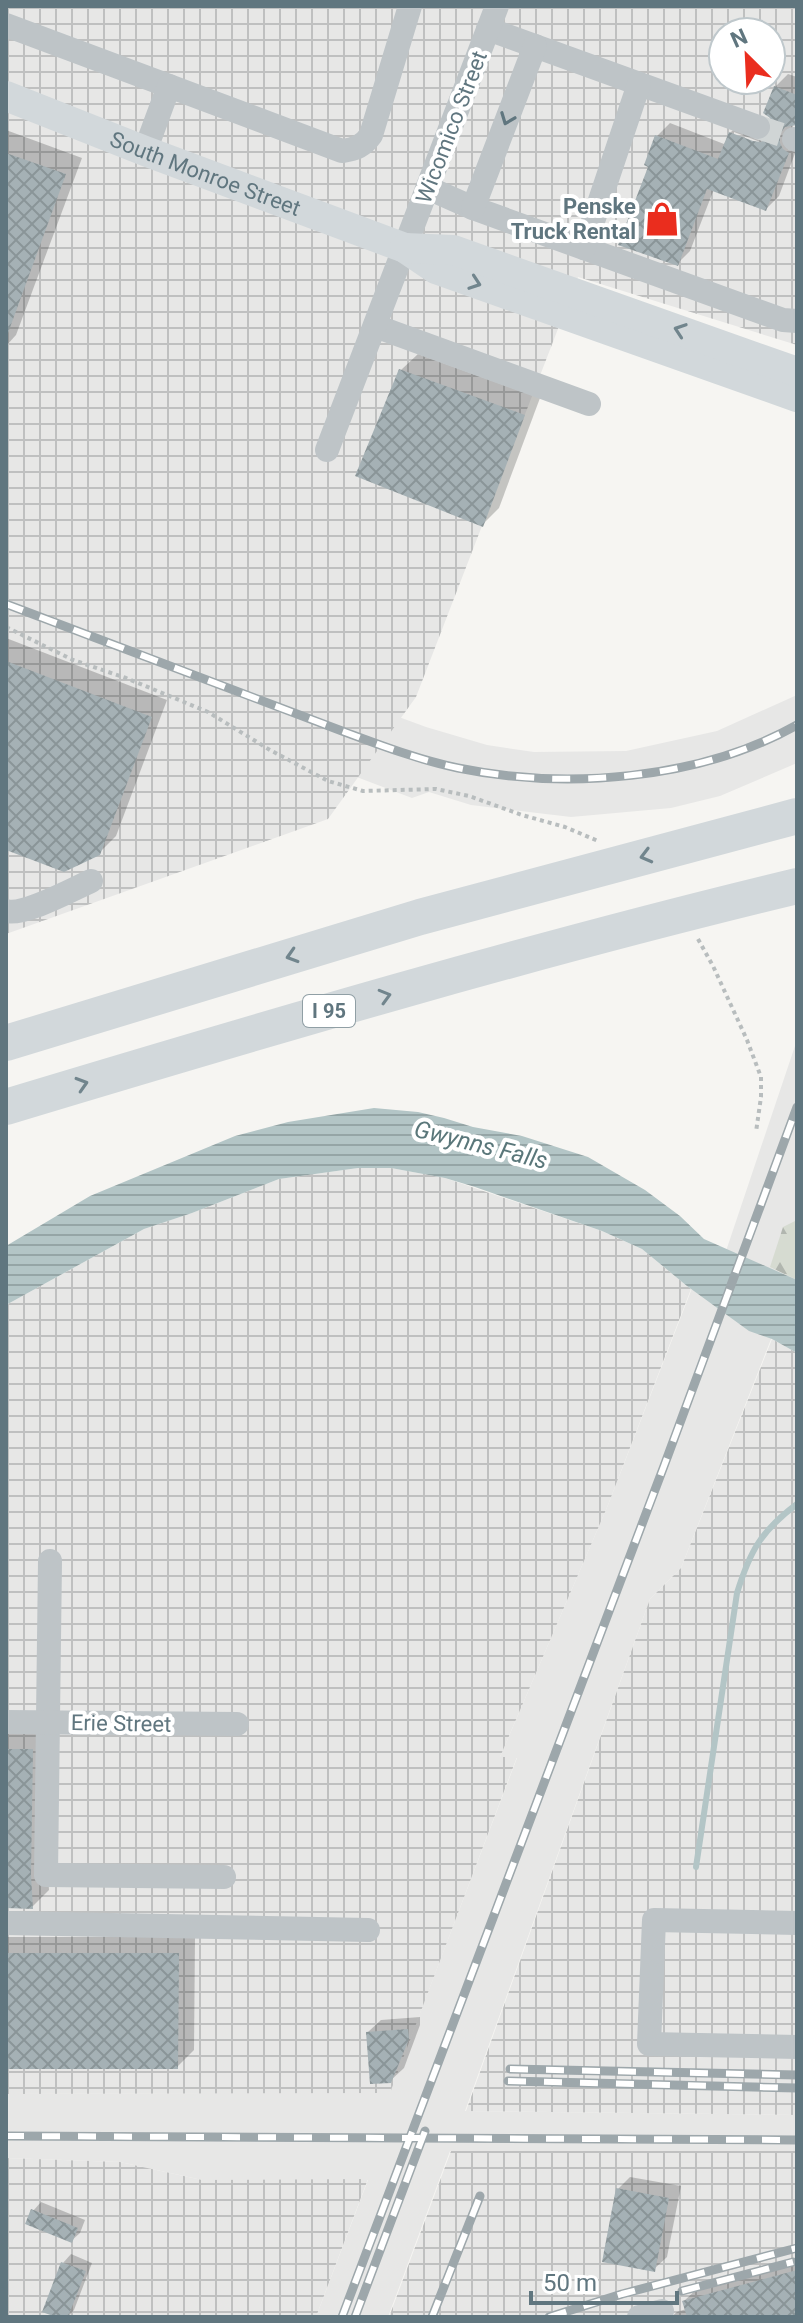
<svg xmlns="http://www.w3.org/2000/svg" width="803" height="2323" viewBox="0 0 803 2323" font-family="Roboto,sans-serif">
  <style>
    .built { fill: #e7e7e6 }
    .industrial { fill: url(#industrial-grid); fill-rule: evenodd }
    .forest { fill: url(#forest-firs) }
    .water { fill: url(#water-rules) }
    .shadow { fill: #0003; fill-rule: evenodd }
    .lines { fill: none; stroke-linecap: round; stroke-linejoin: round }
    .stream { stroke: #b3c5c6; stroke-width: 6 }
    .building { fill: url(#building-cross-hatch) }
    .minor-tunnel { stroke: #d0d5d5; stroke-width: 24; stroke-dasharray: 24 12; stroke-linecap: butt }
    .path { stroke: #b8bdbe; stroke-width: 4; stroke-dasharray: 4 4; stroke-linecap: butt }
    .minor { stroke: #bec4c7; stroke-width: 24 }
    .major { stroke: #d2d8db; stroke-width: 30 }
    .highway { stroke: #d2d8db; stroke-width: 36 }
    .rail-casing { stroke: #9da7ab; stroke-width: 9 }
    .rail { stroke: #fff; stroke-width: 6; stroke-dasharray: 18; stroke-linecap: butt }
    .oneway { stroke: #60767f }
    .oneway2 { stroke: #71858d }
    .labels { text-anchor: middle; stroke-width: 8; stroke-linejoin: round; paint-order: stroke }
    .shield { fill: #fff; stroke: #909fa5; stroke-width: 2 }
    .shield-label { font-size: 20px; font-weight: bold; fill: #60767f }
    .street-label { font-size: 22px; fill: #60767f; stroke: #fff }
    .poi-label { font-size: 22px; font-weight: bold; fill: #60767f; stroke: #fff; text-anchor: end }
    .water-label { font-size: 24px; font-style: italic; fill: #5a777a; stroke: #fff }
  </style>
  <defs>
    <pattern id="industrial-grid" width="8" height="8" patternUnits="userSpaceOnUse" patternTransform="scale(2)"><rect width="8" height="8" fill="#e7e7e6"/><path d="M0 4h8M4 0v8" fill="none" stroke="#bfc0c0"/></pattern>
    <pattern id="forest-firs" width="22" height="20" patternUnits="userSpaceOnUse" patternTransform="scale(2)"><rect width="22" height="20" fill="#d6dbd1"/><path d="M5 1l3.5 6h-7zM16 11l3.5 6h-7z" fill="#b1b6af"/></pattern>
    <pattern id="water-rules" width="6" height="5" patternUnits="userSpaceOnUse" patternTransform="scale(2)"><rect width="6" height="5" fill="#b3c5c6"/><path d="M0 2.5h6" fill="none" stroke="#95a5a6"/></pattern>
    <pattern id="building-cross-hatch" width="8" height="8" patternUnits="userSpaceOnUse" patternTransform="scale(2)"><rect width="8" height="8" fill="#a5b1b5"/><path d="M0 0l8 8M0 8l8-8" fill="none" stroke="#8a9598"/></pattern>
  </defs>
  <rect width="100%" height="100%" fill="#f6f5f2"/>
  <g class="built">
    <polygon points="6,572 426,727 487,745 534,752 626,751 717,731 797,695 797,763 720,796 671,808 571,817 471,805 429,792 412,798 6,644"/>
    <polygon points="797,1040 797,1273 681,1568 650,1599 465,2111 797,2115 797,2151 450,2151 388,2317 316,2317 368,2180 202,2180 120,2162 6,2158 6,2094 390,2092 517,1758 500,1757 608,1505 708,1247 726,1251"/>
  </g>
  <g class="industrial">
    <path d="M6,6h791v339l-219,-68 -162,420 -88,122 -322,115zM723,32h48v48h-48z"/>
    <polygon points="358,1168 391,1168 445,1178 602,1231 642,1249 691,1289 608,1505 500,1757 517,1757 390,2093 6,2094 6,1305 144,1229 192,1213 279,1179"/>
    <polygon points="772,1339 797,1353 797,2115 466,2111 650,1599 681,1568"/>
    <polygon points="451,2151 797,2151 797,2317 389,2317"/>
    <polygon points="6,2158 120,2162 202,2180 368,2179 316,2317 6,2317"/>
  </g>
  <polygon class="forest" points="797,1220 797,1280 770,1267 783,1227"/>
  <polygon class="water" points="374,1108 418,1112 444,1118 473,1127 522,1136 588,1157 645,1190 680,1216 704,1239 797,1280 797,1353 772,1339 749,1331 687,1286 642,1249 602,1231 475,1187 445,1178 391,1168 358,1168 279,1179 192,1213 144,1229 6,1305 6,1246 90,1196 235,1136 288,1122"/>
  <g class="shadow">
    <path d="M788,74l9,3v46h-5v6l5,19 -18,48 -13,13 -52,-20 -24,62 -13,13 -26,-99 6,-29 13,-13 54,21 6,-11 13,-13 24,9h7l1,-42zM734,132l29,11 -1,3 -28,-10z"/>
    <polygon points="6,130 82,158 16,335 6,346"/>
    <polygon points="418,354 540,398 499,508 482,525 401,370"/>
    <polygon points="6,638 167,700 116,836 98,854 6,848"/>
    <polygon points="6,1733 49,1733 47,1857 49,1890 32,1907 6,1907"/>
    <polygon points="6,1937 195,1937 194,2050 177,2067 6,2067"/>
    <polygon points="420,2017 420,2025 404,2068 390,2081 368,2032 381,2020"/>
    <polygon points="630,2177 681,2186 667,2257 654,2269 618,2189"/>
    <polygon points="41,2202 85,2220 80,2233 71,2241 33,2211"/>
    <polygon points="71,2254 92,2263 74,2310 68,2317 62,2317 63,2263"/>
    <polygon points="797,2259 797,2317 671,2317 677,2312 686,2309 684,2301 701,2285"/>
  </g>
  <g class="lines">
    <path class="stream" d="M696,1867l41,-274c13,-42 24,-62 60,-89"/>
  </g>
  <g class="building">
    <polygon points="774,86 797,95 797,125 785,127 780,134 780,143 783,149 789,153 766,211 707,189 678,266 618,245 648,167 644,165 655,135 718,159 729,132 753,141 761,142 768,138 772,131 770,118 763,113"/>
    <polygon points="6,153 66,174 8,333 6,333"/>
    <polygon points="399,369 525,415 483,527 355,476"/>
    <polygon points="6,661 152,717 100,855 64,872 6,850"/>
    <polygon points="6,1749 33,1749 31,1875 33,1909 6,1908"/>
    <polygon points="6,1953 179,1953 178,2069 6,2069"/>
    <polygon points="408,2029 409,2039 391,2083 370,2084 366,2032"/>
    <polygon points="616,2188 669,2198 655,2272 602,2262"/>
    <polygon points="31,2209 78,2228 72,2243 25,2224"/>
    <polygon points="61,2262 86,2271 68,2317 56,2317 42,2312"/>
    <polygon points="797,2270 797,2317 687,2317 682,2301"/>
  </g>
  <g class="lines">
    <polyline class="minor-tunnel" points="758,127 794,139"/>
    <g class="path">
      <polyline points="6,627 73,660 126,678 208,712 270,750 328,781 363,791 436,789 469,796 522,815 565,827 598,841"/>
      <polyline points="698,939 713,966 747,1040 761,1077 761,1097 756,1132"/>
    </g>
    <g class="minor">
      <polyline points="6,25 169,86"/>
      <polyline points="488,29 758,127"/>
      <polyline points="794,139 797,140"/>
      <path d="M145,151l24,-65 173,65c14,-2 21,-5 29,-16l39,-129"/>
      <polyline points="428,188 473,208 783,320 797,321"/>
      <polyline points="473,208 535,46"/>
      <polyline points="584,248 639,84"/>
      <polyline points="375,326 589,404"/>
      <polyline points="327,450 497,6"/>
      <path d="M6,911c18,5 67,-22 85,-30"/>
      <polyline points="50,1561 46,1875 224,1877"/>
      <polyline points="6,1722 237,1724"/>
      <polyline points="6,1923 368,1930"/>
      <polyline points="797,1923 654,1920 649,2044 797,2047"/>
      <polyline points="639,2317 662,2311"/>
    </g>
    <g class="major">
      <path id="s1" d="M6,96l139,55 260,97 31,21 361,128"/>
      <polyline points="405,248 453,250 797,372"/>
    </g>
    <g class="highway">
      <polyline points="6,1043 420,917 797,816"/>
      <path d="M6,1107c262,-79 525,-157 791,-221"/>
    </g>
    <g class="rail-casing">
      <g id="rail">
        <path d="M6,604l336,127c38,14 77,29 116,37 108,22 241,12 339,-43"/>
        <polyline points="510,2069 797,2075"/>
        <polyline points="508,2081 797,2088"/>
        <polyline points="6,2136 797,2140"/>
        <polyline points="682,2291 793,2262"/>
        <polyline points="342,2317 664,1466 797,1107"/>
        <polyline points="355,2317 425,2131"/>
        <polyline points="432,2317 480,2196"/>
        <polyline points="549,2317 622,2294 797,2248"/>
      </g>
    </g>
    <use href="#rail" class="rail"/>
  </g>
  <defs><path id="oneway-chevron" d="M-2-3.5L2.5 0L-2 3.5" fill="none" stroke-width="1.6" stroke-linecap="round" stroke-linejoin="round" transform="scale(2)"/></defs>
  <use class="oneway" href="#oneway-chevron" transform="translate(507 119) rotate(111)"/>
  <g class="oneway2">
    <use href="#oneway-chevron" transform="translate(475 283) rotate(19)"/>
    <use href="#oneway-chevron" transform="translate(680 330) rotate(-161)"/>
    <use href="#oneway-chevron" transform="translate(646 856) rotate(165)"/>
    <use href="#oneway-chevron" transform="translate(292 956) rotate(163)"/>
    <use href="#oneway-chevron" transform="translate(385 996) rotate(-16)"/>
    <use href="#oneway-chevron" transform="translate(82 1084) rotate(-17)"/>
  </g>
  <defs>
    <g id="shop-bare" transform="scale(2.76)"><path d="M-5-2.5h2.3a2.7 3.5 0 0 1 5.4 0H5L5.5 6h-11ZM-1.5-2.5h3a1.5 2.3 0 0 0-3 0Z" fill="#ea2d1e" stroke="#fff" stroke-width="2.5" paint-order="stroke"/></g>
  </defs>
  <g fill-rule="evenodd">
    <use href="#shop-bare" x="662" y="219"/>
  </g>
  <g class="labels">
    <rect class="shield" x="303" y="995" width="52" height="32" rx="6"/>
    <g class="shield-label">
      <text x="329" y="1018">I 95</text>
    </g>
    <g class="street-label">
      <text transform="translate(451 127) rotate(-69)" y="8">Wicomico Street</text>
      <text dy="8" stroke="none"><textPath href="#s1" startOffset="214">South Monroe Street</textPath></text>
      <text transform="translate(121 1723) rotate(1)" y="8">Erie Street</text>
    </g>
    <g class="poi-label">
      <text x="636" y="214">Penske<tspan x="636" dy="25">Truck Rental</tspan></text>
    </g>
    <g class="water-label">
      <text transform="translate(481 1145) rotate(14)" y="8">Gwynns Falls</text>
    </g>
  </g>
  <rect width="803" height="2323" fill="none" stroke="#60767f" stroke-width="16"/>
  <g transform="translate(747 56) rotate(336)"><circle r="38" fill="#ffffff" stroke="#bfc8cc" stroke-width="2"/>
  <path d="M0-6L14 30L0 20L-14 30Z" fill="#ea2d1e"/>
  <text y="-12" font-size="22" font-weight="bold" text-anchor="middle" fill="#60767f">N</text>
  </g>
  <path d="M531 2291v12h146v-12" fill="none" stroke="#60767f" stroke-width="4"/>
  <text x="543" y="2291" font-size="24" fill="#60767f" stroke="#ffffff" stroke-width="6" paint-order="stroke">50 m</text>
</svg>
